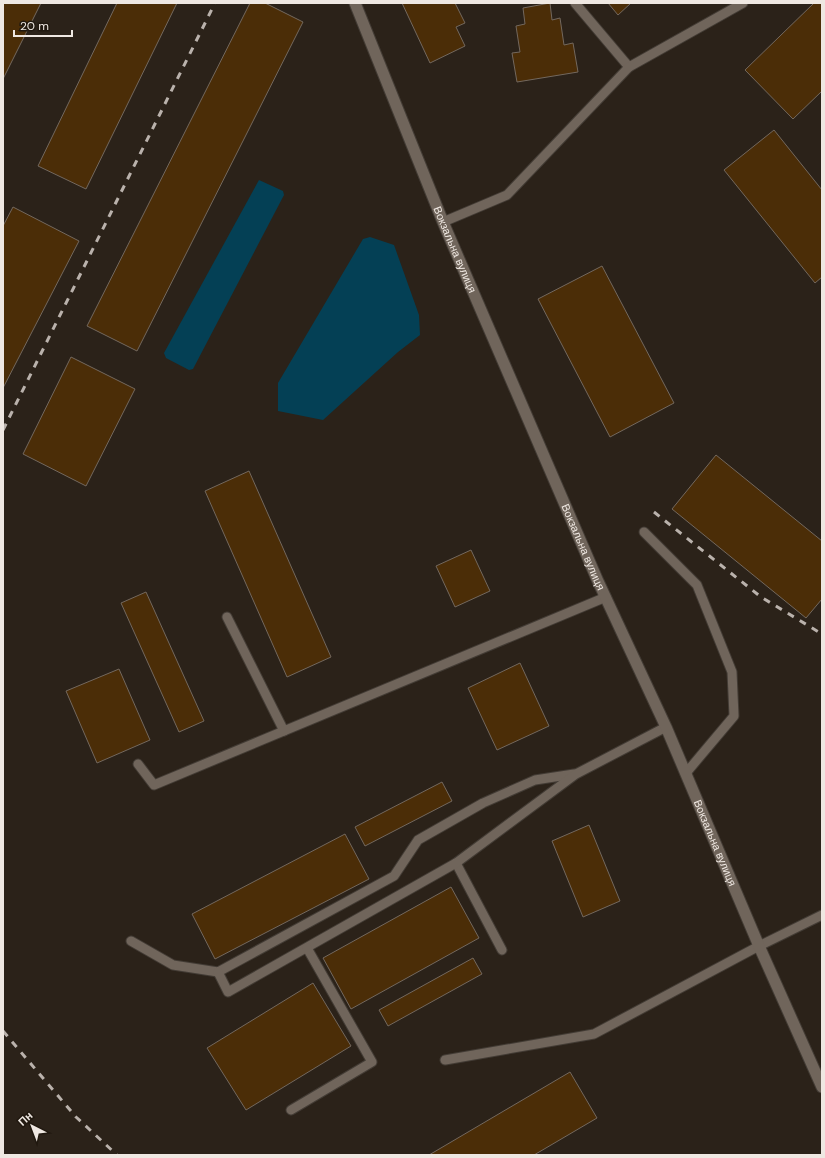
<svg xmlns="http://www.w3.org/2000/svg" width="825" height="1158" viewBox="0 0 825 1158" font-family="'DM Sans',sans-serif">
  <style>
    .water { fill: #044055 }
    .building { fill: #4b2d07; stroke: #73685e }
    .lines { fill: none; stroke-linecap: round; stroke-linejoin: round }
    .service-casing { stroke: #433c35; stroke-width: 11 }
    .minor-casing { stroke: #433c35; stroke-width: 13 }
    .service { stroke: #70655b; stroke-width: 9 }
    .minor { stroke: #70655b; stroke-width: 11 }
    .rail { stroke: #bab2ac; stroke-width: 3; stroke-dasharray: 7 7; stroke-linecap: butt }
    .labels { text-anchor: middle; stroke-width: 3; stroke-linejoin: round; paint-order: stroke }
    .street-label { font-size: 11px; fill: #efe8e2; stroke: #211910 }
  </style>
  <rect width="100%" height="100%" fill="#2b2219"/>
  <g class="water">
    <polygon points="259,180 283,191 284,195 193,369 189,370 166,358 164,353"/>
    <polygon points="370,237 394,245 419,315 420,335 398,352 323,420 278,411 278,383 363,239"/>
  </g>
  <g class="building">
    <polygon points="3,3 41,3 3,79"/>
    <polygon points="117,3 177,3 86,189 38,166"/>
    <polygon points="250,3 265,3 303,22 137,351 87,326"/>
    <polygon points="402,3 455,3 465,23 456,27 465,46 430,63"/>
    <polygon points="550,3 552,20 560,18 564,45 573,43 578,72 517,82 512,53 520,52 516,26 525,24 523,8"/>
    <polygon points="608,3 631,3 618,15"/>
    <polygon points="814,3 822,3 822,91 793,119 745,70"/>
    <polygon points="774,130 822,190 822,277 815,283 724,170"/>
    <polygon points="13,207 79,241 3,388 3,226"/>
    <polygon points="602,266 674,403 610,437 538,299"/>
    <polygon points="71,357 135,389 86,486 23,454"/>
    <polygon points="716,455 822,541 822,599 806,618 672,509"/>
    <polygon points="249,471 331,657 287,677 205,491"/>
    <polygon points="471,550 490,591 455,607 436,566"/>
    <polygon points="146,592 204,721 179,732 121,603"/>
    <polygon points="520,663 549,726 497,750 468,688"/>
    <polygon points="119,669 150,740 97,763 66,691"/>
    <polygon points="442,782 452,801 365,846 355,827"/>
    <polygon points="589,825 620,901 583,917 552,841"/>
    <polygon points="345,834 369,879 215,959 192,914"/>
    <polygon points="451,887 479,938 351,1009 323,958"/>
    <polygon points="473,958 482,974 388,1026 379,1010"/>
    <polygon points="313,983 351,1046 246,1110 207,1048"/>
    <polygon points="570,1072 597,1118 534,1155 429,1155"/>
  </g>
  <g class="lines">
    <g class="service-casing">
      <g id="service">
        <polyline points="575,3 629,67"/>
        <polyline points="443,222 507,195 629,67 743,3"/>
        <polyline points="644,532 697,585 732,672 734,716 686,773"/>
        <polyline points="227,617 284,731"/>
        <polyline points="138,764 154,785 606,597"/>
        <polyline points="456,863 502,950"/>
        <polyline points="131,941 173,965 218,972 394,876 418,840 483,803 535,780 574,774"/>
        <polyline points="218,972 228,992 456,863 576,774 666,727"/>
        <polyline points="445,1060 594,1034 759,946 822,915"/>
        <polyline points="291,1110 372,1062 307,948"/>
      </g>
    </g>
    <g class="minor-casing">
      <g id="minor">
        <path id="s1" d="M355,3l88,219 154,357 69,148 93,219 63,141"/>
      </g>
    </g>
    <use href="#service" class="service"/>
    <use href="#minor" class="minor"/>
    <g class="rail">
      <polyline points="3,430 215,3"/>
      <polyline points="654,512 761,597 822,634"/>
      <polyline points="3,1031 76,1117 117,1155"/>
    </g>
  </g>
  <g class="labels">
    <g class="street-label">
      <text dy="4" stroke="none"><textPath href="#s1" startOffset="266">Вокзальна вулиця</textPath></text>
      <text dy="4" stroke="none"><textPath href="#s1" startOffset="590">Вокзальна вулиця</textPath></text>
      <text dy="4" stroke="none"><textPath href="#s1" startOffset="914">Вокзальна вулиця</textPath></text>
    </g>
  </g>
  <rect width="825" height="1158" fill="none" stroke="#efe8e2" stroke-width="8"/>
  <g transform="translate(32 1126) rotate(318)" stroke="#211910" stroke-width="3" paint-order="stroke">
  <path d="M0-3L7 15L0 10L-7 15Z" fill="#efe8e2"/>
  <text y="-6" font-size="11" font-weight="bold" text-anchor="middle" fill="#efe8e2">Пн</text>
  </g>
  <path d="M14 30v6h58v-6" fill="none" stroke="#efe8e2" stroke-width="2"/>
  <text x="20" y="30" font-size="12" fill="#efe8e2" stroke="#211910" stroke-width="3" paint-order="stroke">20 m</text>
</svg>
